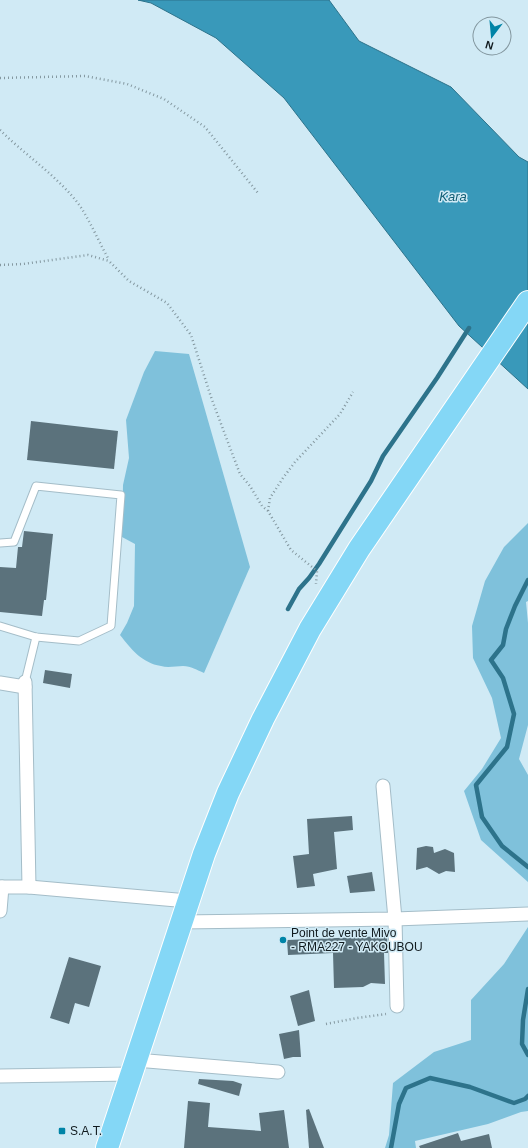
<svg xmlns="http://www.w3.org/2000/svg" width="528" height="1148" viewBox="0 0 528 1148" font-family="Arial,sans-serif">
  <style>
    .green { fill: #7fc1db }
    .water { fill: #3999ba; stroke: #2d738b }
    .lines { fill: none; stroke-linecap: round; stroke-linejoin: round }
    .stream { stroke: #2d738b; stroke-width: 4.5 }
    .building { fill: #5b727c }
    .lane-casing { stroke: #a4bdc8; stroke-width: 9 }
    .street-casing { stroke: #a4bdc8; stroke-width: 15 }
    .highway-casing { stroke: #fff; stroke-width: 24 }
    .path { stroke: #8498a0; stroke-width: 2.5; stroke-dasharray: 1 3; stroke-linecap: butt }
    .lane { stroke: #fff; stroke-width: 7 }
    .street { stroke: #fff; stroke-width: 13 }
    .highway { stroke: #84d7f6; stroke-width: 22 }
    .poi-dot { fill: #0084a7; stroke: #d0eaf5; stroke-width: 1.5 }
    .labels { text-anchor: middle; stroke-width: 3; stroke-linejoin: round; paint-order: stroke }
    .poi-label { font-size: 12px; fill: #101a1e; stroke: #d0eaf5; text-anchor: start }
    .water-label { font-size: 13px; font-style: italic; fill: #105d74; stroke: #d0eaf5 }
  </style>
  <rect width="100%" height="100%" fill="#d0eaf5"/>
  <g class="green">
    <path d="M155,351l34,3 61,213 -46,106c-7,-3 -13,-7 -21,-7 -7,0 -15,2 -22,0 -19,-3 -30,-17 -41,-31l7,-12 7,-17 1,-62 -13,-7 1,-52 6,-27 -3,-38 18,-48z"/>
    <polygon points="528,523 528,601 526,602 528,623 528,725 519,759 528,775 528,882 481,840 464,791 482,769 501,738 492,698 473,658 472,626 485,581 504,547"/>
    <polygon points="528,927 528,1111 521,1112 488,1124 415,1141 416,1148 385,1148 389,1135 393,1083 434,1052 471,1040 471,1000 504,964"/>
  </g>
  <polygon class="water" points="138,0 329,0 359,41 451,87 519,157 528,162 528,389 459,326 284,98 216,38 151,3"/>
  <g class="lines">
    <g class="stream">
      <polyline points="528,580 515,606 506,629 503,645 491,660 503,678 514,714 507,747 476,785 482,817 502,846 528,867"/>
      <polyline points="288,609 299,589 309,578 319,564 371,481 383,456 437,378 469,328"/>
      <polyline points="528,989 523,1020 522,1044 528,1055"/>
      <polyline points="391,1148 399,1104 406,1088 430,1078 470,1087 514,1103 525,1099 528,1096"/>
    </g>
  </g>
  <g class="building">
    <polygon points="31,421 118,431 114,469 27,460"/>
    <polygon points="24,531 53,534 46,600 44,600 42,616 0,612 0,567 16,568 18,547 22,547"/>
    <polygon points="45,670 72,674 70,688 43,683"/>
    <polygon points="352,816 353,830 334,832 337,869 313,874 315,886 297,888 293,856 309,854 307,819"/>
    <polygon points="426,846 433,847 434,853 445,849 454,853 455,872 446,871 439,874 427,867 416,870 417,848"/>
    <polygon points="372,872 375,891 350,893 347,876"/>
    <polygon points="387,936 388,953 384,953 385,984 371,983 363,987 334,988 333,953 288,955 287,940"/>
    <polygon points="69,957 101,966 89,1007 75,1003 69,1024 50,1018"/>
    <polygon points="309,990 315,1021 298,1026 290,996"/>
    <polygon points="299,1030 301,1057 293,1057 284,1059 279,1034"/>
    <polygon points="199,1079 233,1081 242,1084 239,1096 198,1084"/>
    <polygon points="188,1101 210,1103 208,1127 261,1131 259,1113 284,1110 289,1148 184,1148"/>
    <polygon points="309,1109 324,1148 309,1148 306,1110"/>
    <polygon points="458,1133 461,1141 489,1134 492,1148 420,1148 419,1146"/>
  </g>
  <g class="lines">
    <g class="lane-casing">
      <g id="lane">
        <polyline points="0,543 14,542 36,486 121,495 111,626 79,641 36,637 0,626"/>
        <polyline points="25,682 36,637"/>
      </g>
    </g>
    <g class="street-casing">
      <g id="street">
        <polyline points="25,682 29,887"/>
        <polyline points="0,683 25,687"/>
        <polyline points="383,786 395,919 397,1006"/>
        <polyline points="0,887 29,887 188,901"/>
        <polyline points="0,911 2,887"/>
        <polyline points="181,922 395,919 528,914"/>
        <polyline points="136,1060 278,1072"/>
        <polyline points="0,1076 132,1074"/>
      </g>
    </g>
    <g class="highway-casing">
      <polyline id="highway" points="107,1148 204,854 228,793 263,719 310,629 359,549 528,302"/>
    </g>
    <g class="path">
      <polyline points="0,78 85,76 127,84 164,99 205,127 258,193"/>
      <path d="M0,130c25,25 59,47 80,76 11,17 19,36 29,54"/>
      <polyline points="0,265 23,264 88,255 109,261 129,281 167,303 191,335 212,400 240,474 250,486 262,506 268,511 291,550 317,571 316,584"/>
      <polyline points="268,511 270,498 283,478 295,462 340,414 353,392"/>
      <polyline points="326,1024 357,1018 386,1014"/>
    </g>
    <use href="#lane" class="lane"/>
    <use href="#street" class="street"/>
    <use href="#highway" class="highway"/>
  </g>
  <g class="poi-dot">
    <circle cx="283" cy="940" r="4"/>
    <rect x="58" y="1127" width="8" height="8" rx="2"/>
  </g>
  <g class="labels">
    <g class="poi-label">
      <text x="291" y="937">Point de vente Mivo<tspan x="291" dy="14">- RMA227 - YAKOUBOU</tspan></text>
      <text x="70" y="1135">S.A.T.</text>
    </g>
    <g class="water-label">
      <text x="453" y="201">Kara</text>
    </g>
  </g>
  <g transform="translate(492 36) rotate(196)"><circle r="19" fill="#d0eaf5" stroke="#83979f"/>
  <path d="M0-3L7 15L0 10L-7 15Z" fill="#0084a7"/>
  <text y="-6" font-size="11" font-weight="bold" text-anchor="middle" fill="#101a1e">N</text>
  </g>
</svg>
